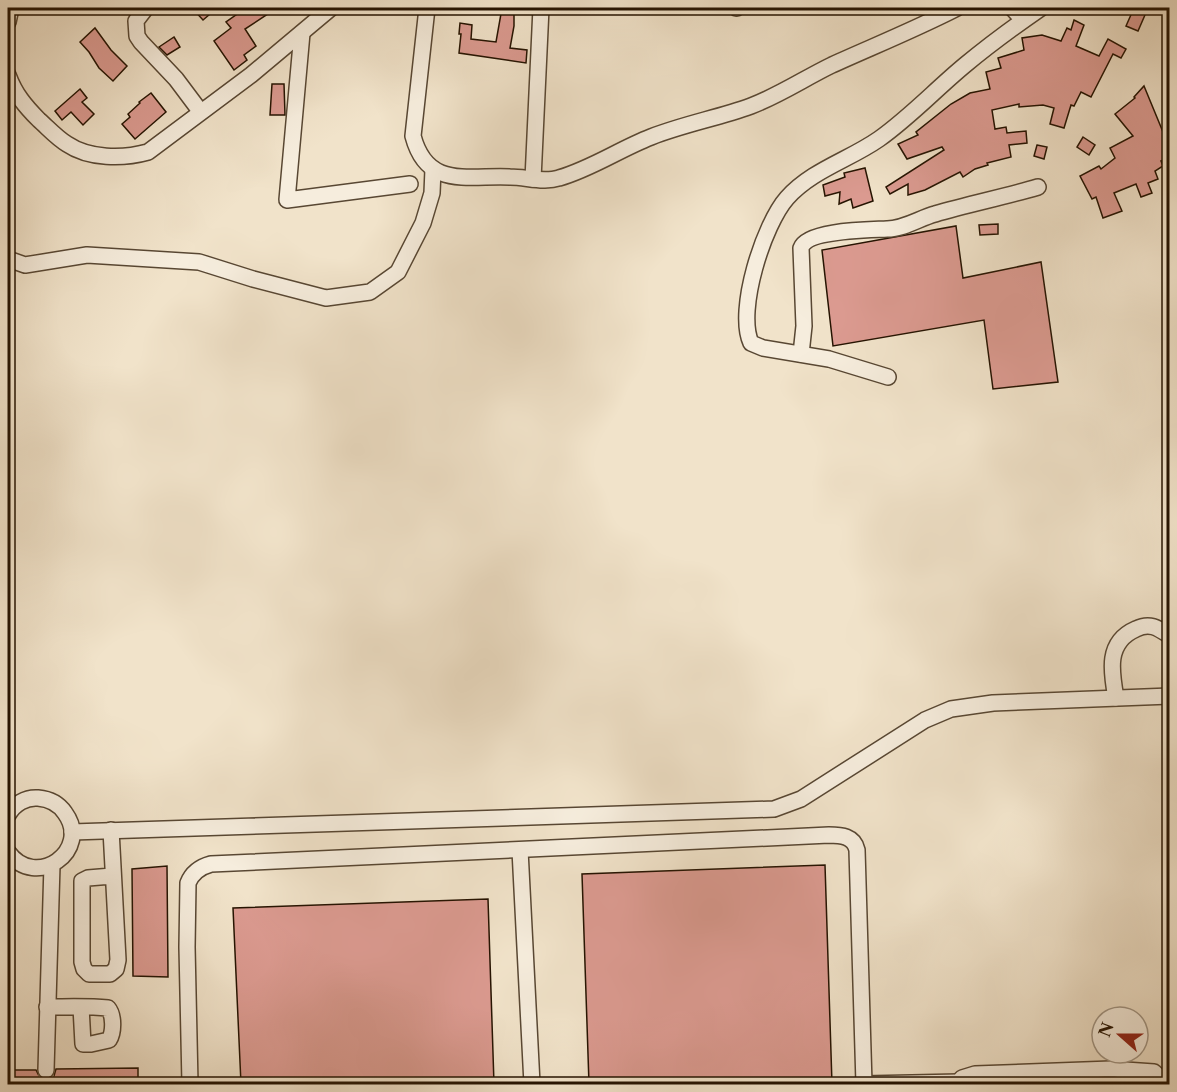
<svg xmlns="http://www.w3.org/2000/svg" width="1177" height="1092" viewBox="0 0 1177 1092" font-family="'Libre Caslon Text',serif">
  <style>
    .building { fill: #db9a90; stroke: #251301; stroke-width: 1.5 }
    .lines { fill: none; stroke-linecap: round; stroke-linejoin: round }
    .minor-tunnel { stroke: #d2c4ac; stroke-width: 15; stroke-dasharray: 15 8; stroke-linecap: butt }
    .minor-casing { stroke: #584733; stroke-width: 18 }
    .minor { stroke: #f6eddd; stroke-width: 15 }
  </style>
  <rect width="100%" height="100%" fill="#f1e3ca"/>
  <filter id="stains"><feTurbulence type="fractalNoise" baseFrequency=".00333" numOctaves="4"/><feColorMatrix values="0 0 0 0 .2 0 0 0 0 .09 0 0 0 0 .02 0 0 0 .5 -.17"/></filter>
  <radialGradient id="worn" r=".72"><stop offset=".6" stop-color="#630" stop-opacity="0"/><stop offset="1" stop-color="#630" stop-opacity=".3"/></radialGradient>
  <g class="building">
    <polygon points="192,8 217,8 203,20"/>
    <polygon points="246,8 277,8 245,29 256,46 244,55 247,60 234,70 214,41 231,28 226,22"/>
    <polygon points="502,8 514,8 514,26 510,48 527,50 526,63 459,53 461,34 459,34 460,23 472,25 471,39 496,42"/>
    <polygon points="1134,8 1148,8 1138,31 1126,26"/>
    <polygon points="1074,20 1084,25 1076,46 1099,56 1108,39 1126,49 1121,58 1113,54 1091,97 1081,92 1074,106 1071,105 1064,128 1050,124 1054,108 1043,105 1019,107 1019,104 992,110 995,129 1006,127 1007,133 1026,131 1027,143 1009,145 1011,157 987,163 988,165 975,169 963,177 960,172 925,190 908,195 908,184 890,194 886,187 944,150 942,147 907,159 898,144 918,135 916,132 951,104 970,93 990,89 986,72 1001,68 998,58 1024,50 1022,38 1042,35 1061,41 1067,28 1071,30"/>
    <polygon points="95,28 111,50 127,66 113,81 99,68 89,52 80,42"/>
    <polygon points="174,37 180,47 167,55 159,47"/>
    <polygon points="272,84 284,84 285,115 270,115"/>
    <polygon points="1144,86 1170,149 1170,158 1161,161 1163,166 1155,171 1158,179 1148,183 1152,193 1141,197 1136,184 1114,193 1122,211 1103,218 1096,197 1092,199 1080,176 1099,166 1101,169 1115,158 1110,148 1133,136 1115,114 1135,98 1134,97"/>
    <polygon points="80,89 87,98 82,102 94,114 83,125 71,112 62,120 55,111"/>
    <polygon points="151,93 166,112 135,139 122,124 130,117 128,114 140,103 139,102"/>
    <polygon points="1083,137 1095,145 1089,155 1077,147"/>
    <polygon points="1037,145 1047,147 1044,159 1034,156"/>
    <polygon points="865,168 873,201 853,208 851,199 839,204 840,192 825,196 823,185 845,177 844,173"/>
    <polygon points="998,224 998,234 980,235 979,225"/>
    <polygon points="956,226 963,278 1041,262 1058,382 993,389 984,320 833,346 822,250"/>
    <polygon points="825,865 832,1084 589,1084 582,874"/>
    <polygon points="167,866 168,977 133,976 132,869"/>
    <polygon points="488,899 494,1084 241,1084 233,908"/>
    <polygon points="138,1068 138,1084 8,1084 8,1070 36,1070 40,1078 46,1080 54,1076 56,1069"/>
  </g>
  <g class="lines">
    <polyline class="minor-tunnel" points="46,1084 46,1070"/>
    <g class="minor-casing">
      <g id="minor">
        <polyline points="146,8 136,21 137,36 141,42 176,79 200,111"/>
        <path d="M427,8l-14,128c14,53 54,39 97,41 16,0 34,6 49,1 32,-9 61,-29 92,-41 33,-13 67,-19 100,-31 29,-11 54,-28 81,-41 42,-19 84,-36 125,-57"/>
        <polyline points="736,8 737,8"/>
        <polyline points="1012,8 1023,20"/>
        <polyline points="8,22 11,8"/>
        <polyline points="302,33 287,200 410,184"/>
        <path d="M8,75c7,19 17,31 31,45 9,8 18,18 28,24 22,15 56,15 81,8l103,-77 80,-67"/>
        <polyline points="533,179 541,8"/>
        <polyline points="8,259 25,265 87,255 199,262 253,279 326,298 370,292 398,272 423,223 432,193 433,169"/>
        <path d="M801,354l3,-28 -3,-78c6,-18 69,-18 86,-19 17,0 33,-11 48,-15 34,-10 69,-17 103,-27"/>
        <path d="M888,377l-59,-18 -66,-11 -12,-5c-15,-33 13,-119 36,-145 25,-28 62,-38 92,-59 31,-22 57,-50 86,-74 24,-20 50,-39 76,-57"/>
        <path d="M1116,698c-5,-27 -10,-56 20,-69 14,-7 22,-1 34,7"/>
        <path d="M8,815c6,-11 18,-18 30,-17 12,1 21,6 27,15 27,37 -29,78 -57,39"/>
        <polyline points="111,830 118,960 116,969 110,974 89,974 84,969 82,962 82,881 88,878 112,876"/>
        <polyline points="72,832 774,809 801,799 925,720 951,709 993,703 1170,696"/>
        <polyline points="520,850 532,1084"/>
        <path d="M47,1007c20,0 41,-1 61,1 6,7 6,24 1,32l-18,4h-8l-2,-37"/>
        <polyline points="46,1070 52,865"/>
        <path d="M190,1084l-3,-137 1,-64c4,-10 12,-16 23,-19l618,-29c12,0 25,1 28,15l7,234"/>
        <polyline points="864,1084 959,1082"/>
        <polyline points="958,1084 962,1078 975,1074 1111,1069 1154,1072 1157,1075 1158,1084"/>
      </g>
    </g>
    <use href="#minor" class="minor"/>
  </g>
  <rect width="1177" height="1092" fill="none" stroke="#f1e3ca" stroke-width="30"/>
  <rect x="9" y="9" width="1159" height="1074" fill="none" stroke="#251301" stroke-width="3"/>
  <rect x="15" y="15" width="1147" height="1062" fill="none" stroke="#251301" stroke-width="1.5"/>
  <g transform="translate(1120 1035) rotate(291)"><circle r="28" fill="#f6eddd" stroke="#a29685" stroke-width="1.5"/>
  <path d="M0-4.5L10 22L0 15L-10 22Z" fill="#8f2418"/>
  <text y="-9" font-size="16" font-weight="bold" text-anchor="middle" fill="#251301">N</text>
  </g>
  <rect width="100%" height="100%" filter="url(#stains)"/>
  <rect width="100%" height="100%" fill="url(#worn)"/>
</svg>
